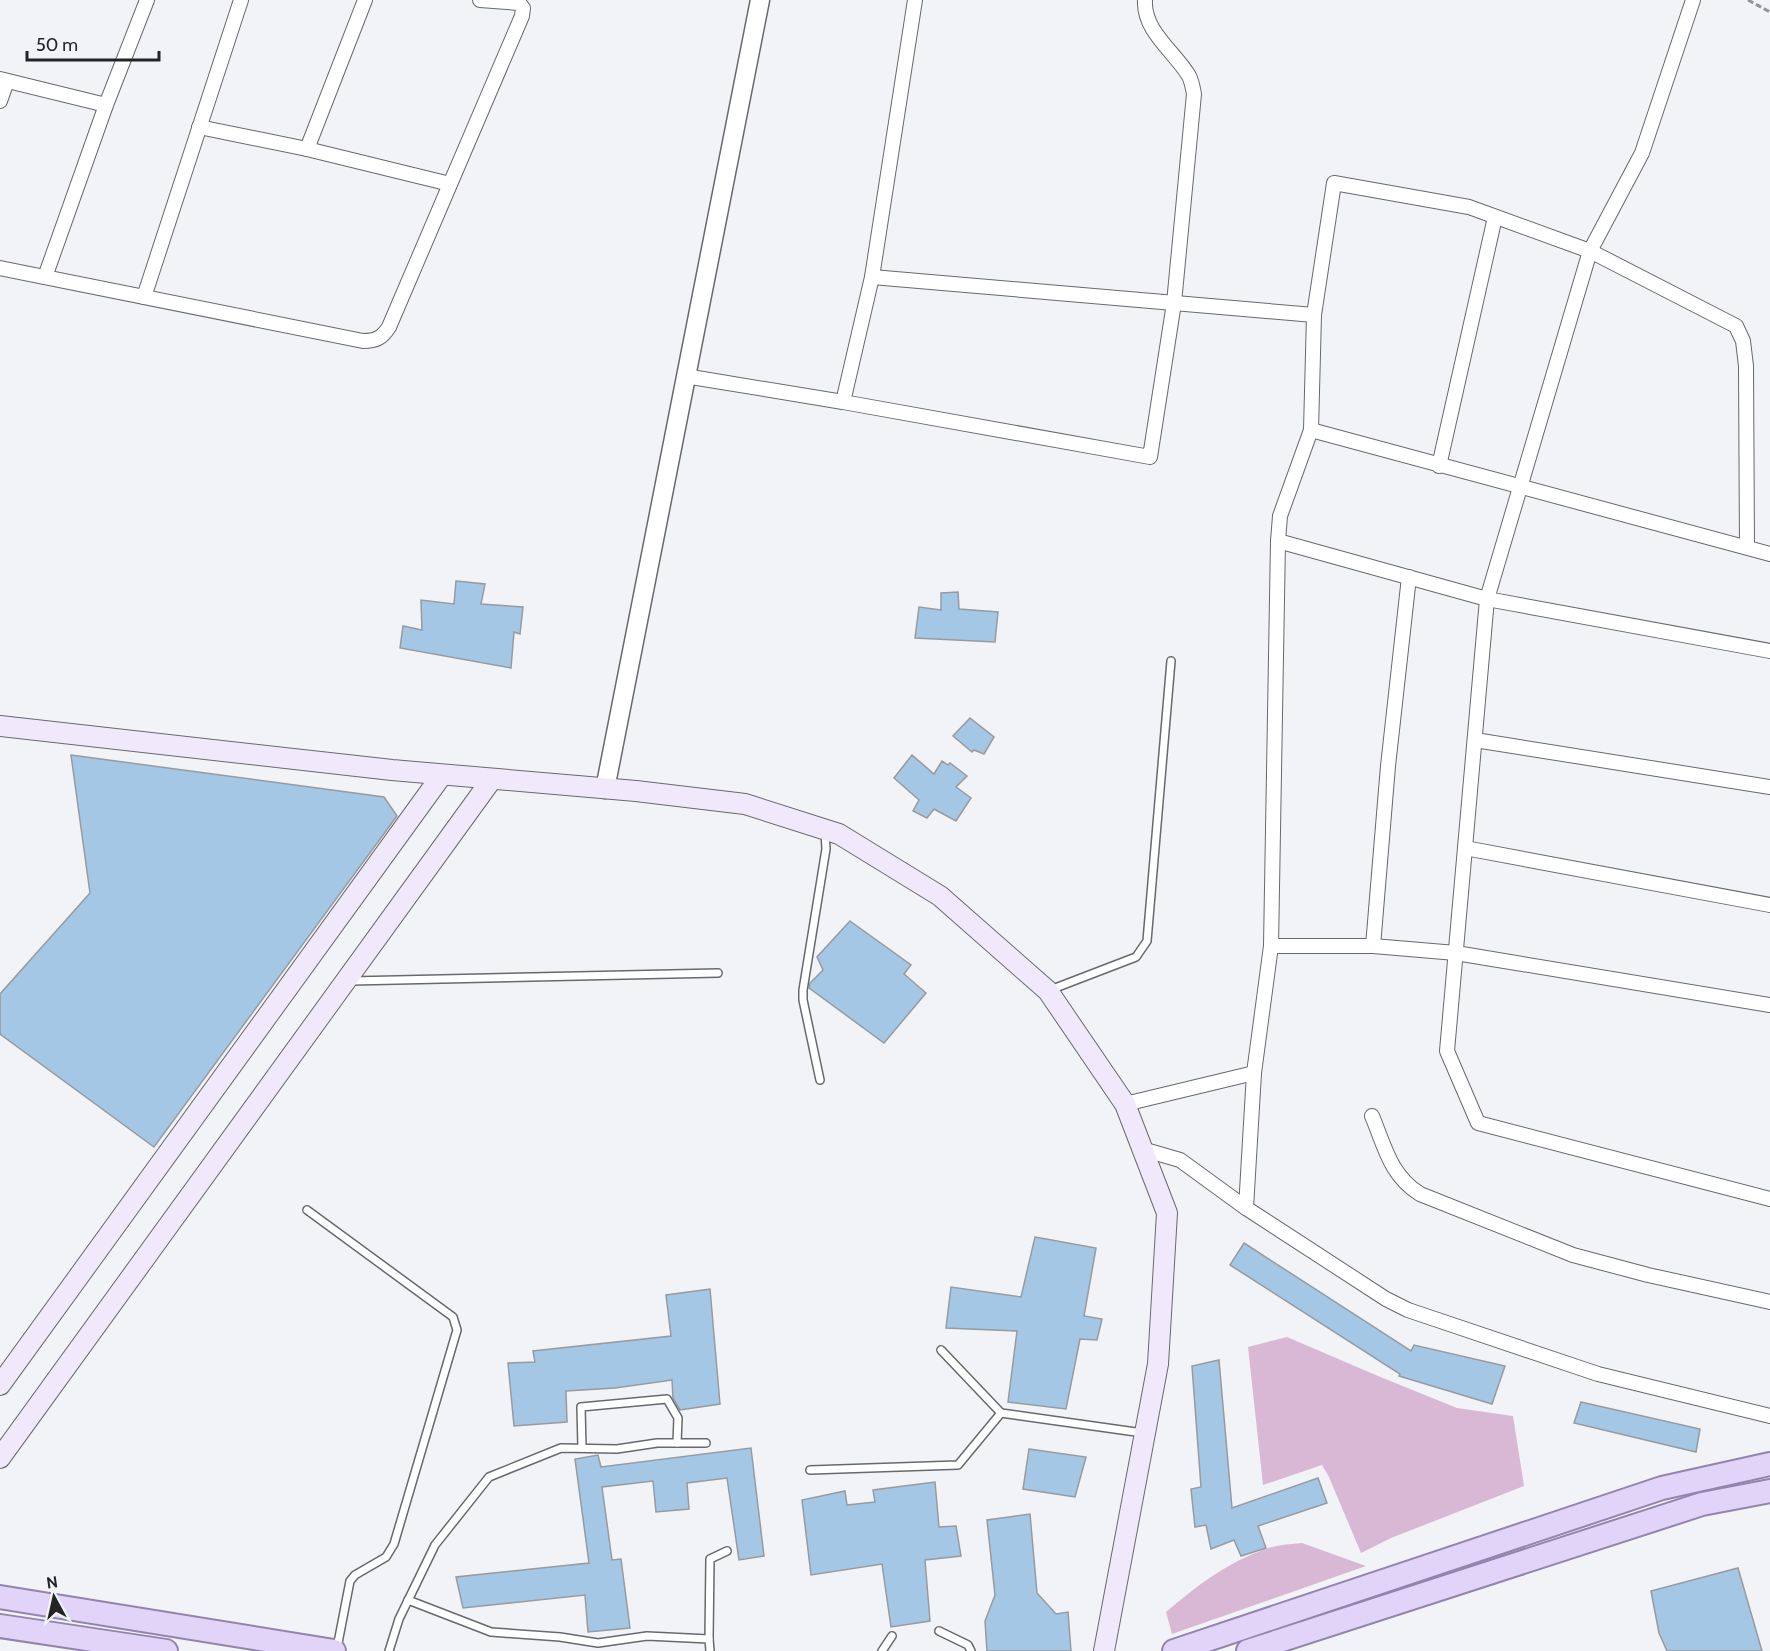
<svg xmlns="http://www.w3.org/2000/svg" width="1770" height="1651" viewBox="0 0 1770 1651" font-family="Cabin,sans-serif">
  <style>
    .green { fill: #d9b8d6 }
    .building { fill: #a5c7e6; stroke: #979a9e; stroke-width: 1.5 }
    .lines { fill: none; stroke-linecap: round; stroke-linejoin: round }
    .service-casing { stroke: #68696d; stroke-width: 10 }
    .minor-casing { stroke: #68696d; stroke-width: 16 }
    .tertiary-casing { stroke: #68696d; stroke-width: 21 }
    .secondary-casing { stroke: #68696d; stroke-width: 22 }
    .primary-casing { stroke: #9284ab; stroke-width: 26 }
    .path { stroke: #929496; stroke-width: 3; stroke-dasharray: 6 3; stroke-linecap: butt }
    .service { stroke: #fff; stroke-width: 7 }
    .minor { stroke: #fff; stroke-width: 14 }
    .tertiary { stroke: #fff; stroke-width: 18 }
    .secondary { stroke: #f0e9fb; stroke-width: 20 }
    .primary { stroke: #e1d4f8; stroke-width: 22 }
  </style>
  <rect width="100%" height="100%" fill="#f1f3f7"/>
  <g class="green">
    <polygon points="1287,1337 1378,1376 1457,1408 1513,1416 1524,1486 1391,1538 1361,1553 1329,1477 1322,1465 1263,1485 1248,1347"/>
    <path d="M1302,1543l64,23 -194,68 -6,-22c30,-26 61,-49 99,-63 11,-4 25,-5 37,-6z"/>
  </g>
  <g class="building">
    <polygon points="456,581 485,584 481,604 523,607 520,634 514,632 511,668 400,648 403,626 422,630 421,600 454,604"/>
    <polygon points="958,592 959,609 998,612 995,642 915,638 919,607 941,610 941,593"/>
    <polygon points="970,718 994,737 984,754 974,750 972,752 953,736"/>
    <polygon points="71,755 384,797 397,816 154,1147 0,1034 0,994 90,893"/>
    <polygon points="912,755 934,774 942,761 948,765 950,763 967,776 956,787 971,798 956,821 934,809 927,818 913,811 919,800 894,778"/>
    <polygon points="850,921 911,965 904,974 926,993 884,1043 809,988 810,983 823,970 817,957"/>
    <polygon points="1035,1237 1096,1248 1084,1316 1102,1319 1097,1340 1080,1339 1066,1409 1008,1402 1017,1331 946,1328 951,1287 1021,1297"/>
    <polygon points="1244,1243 1411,1351 1414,1345 1505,1366 1492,1404 1399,1376 1400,1374 1230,1265"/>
    <polygon points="710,1289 720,1404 680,1410 673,1398 672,1380 615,1388 566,1391 567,1422 514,1426 508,1363 535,1362 533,1351 671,1336 666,1295"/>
    <polygon points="1219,1360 1232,1508 1318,1478 1327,1503 1258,1526 1266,1548 1241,1556 1234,1540 1211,1549 1206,1525 1195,1527 1191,1489 1201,1487 1192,1366"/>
    <polygon points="1581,1402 1700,1429 1696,1452 1574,1423"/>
    <polygon points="751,1448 764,1556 739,1560 727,1478 687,1483 689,1509 656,1512 653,1481 602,1487 612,1560 621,1559 630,1628 588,1632 585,1595 463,1608 456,1577 589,1563 575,1459 598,1455 601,1467"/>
    <polygon points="1029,1449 1086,1457 1075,1497 1023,1489"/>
    <polygon points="935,1482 939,1527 956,1526 961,1556 925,1560 930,1621 891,1627 882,1564 811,1575 802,1500 845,1491 847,1505 875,1502 873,1490"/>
    <polygon points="1030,1514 1037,1593 1056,1614 1068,1612 1071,1651 987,1651 985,1621 995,1595 987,1520"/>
    <polygon points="1738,1568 1762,1651 1667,1651 1659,1633 1651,1591"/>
  </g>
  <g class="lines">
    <g class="service-casing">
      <g id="service">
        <polyline points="351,981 718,973"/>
        <polyline points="1050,990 1136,957 1147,941 1171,661"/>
        <polyline points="820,1080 803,1000 803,990 826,849 825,831"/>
        <polyline points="307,1210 453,1317 457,1330 394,1544 386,1557 355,1575 350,1581 337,1648"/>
        <polyline points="941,1350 1001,1413 1143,1433"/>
        <polyline points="582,1448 581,1407 667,1399 678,1418 677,1443"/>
        <polyline points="810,1470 958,1465 1001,1413"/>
        <polyline points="408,1600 491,1632 560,1637 598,1643 647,1636 709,1639 710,1651"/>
        <polyline points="939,1631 968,1645 971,1651"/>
        <polyline points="709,1639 710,1559 727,1551"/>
        <polyline points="389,1651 399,1619 435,1545 489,1477 561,1448 617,1449 657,1443 706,1443"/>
        <polyline points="882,1651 892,1636"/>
      </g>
    </g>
    <g class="minor-casing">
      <g id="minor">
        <polyline points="915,0 872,277 1314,315"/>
        <polyline points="1693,0 1642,153 1590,251 1487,599 1770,651"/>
        <polyline points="0,79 106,105"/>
        <polyline points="0,101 7,81"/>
        <polyline points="199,127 307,149 450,184"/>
        <polyline points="307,149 365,0"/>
        <path d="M0,268l363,73c13,0 19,-3 26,-14l133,-311 1,-8 -4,-5 -39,-3"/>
        <polyline points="45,277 106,105 147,0"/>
        <path d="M872,277l-29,125 307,55 24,-154 20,-209c-1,-5 -2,-12 -5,-18 -14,-24 -46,-45 -44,-76"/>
        <polyline points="144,297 241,0"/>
        <polyline points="685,376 843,402"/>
        <polyline points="1311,430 1770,554"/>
        <polyline points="1439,466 1495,217"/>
        <polyline points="1278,541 1487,599 1447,1051 1478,1123 1770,1199"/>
        <polyline points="1475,740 1770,787"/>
        <polyline points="1465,848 1770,905"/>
        <polyline points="1271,946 1373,946 1456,953 1770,1005"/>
        <polyline points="1373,946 1388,766 1409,577"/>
        <polyline points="1125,1104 1254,1073 1271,946 1278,541 1280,516 1311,430 1314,315 1334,183 1469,207 1590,251 1736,326 1743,341 1746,366 1747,547"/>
        <path d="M1372,1116c13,31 18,59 48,78l153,61 75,20 122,27"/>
        <polyline points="1142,1149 1180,1160 1246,1208 1386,1299 1408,1310 1598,1374 1770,1416"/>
        <polyline points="1246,1208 1254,1073"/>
      </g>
    </g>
    <g class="tertiary-casing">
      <polyline id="tertiary" points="605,789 760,0"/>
    </g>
    <g class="secondary-casing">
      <g id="secondary">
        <polyline points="0,726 392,770 636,791 745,804 839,834 940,896 1048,991 1125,1104 1167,1213 1158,1364 1104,1651"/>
        <polyline points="0,1385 442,775"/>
        <polyline points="0,1458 492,779"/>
      </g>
    </g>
    <g class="primary-casing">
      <g id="primary">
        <polyline points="0,1597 334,1651"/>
        <polyline points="0,1626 166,1651"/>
        <polyline points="1174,1651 1662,1488 1770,1464"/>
        <polyline points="1248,1651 1702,1504 1770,1491"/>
      </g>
    </g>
    <polyline class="path" points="1748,0 1770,12"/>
    <use href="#service" class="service"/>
    <use href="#minor" class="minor"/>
    <use href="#tertiary" class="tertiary"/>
    <use href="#secondary" class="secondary"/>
    <use href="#primary" class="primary"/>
  </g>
  <g transform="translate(54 1597) rotate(352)" stroke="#f1f3f7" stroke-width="4.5" paint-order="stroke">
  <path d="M0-4.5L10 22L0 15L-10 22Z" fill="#232425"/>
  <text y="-9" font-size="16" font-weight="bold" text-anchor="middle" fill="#232425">N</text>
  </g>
  <path d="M27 51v9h132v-9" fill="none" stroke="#232425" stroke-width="3"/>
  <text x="36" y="51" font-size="18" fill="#232425" stroke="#f1f3f7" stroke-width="4.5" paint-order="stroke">50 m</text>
</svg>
